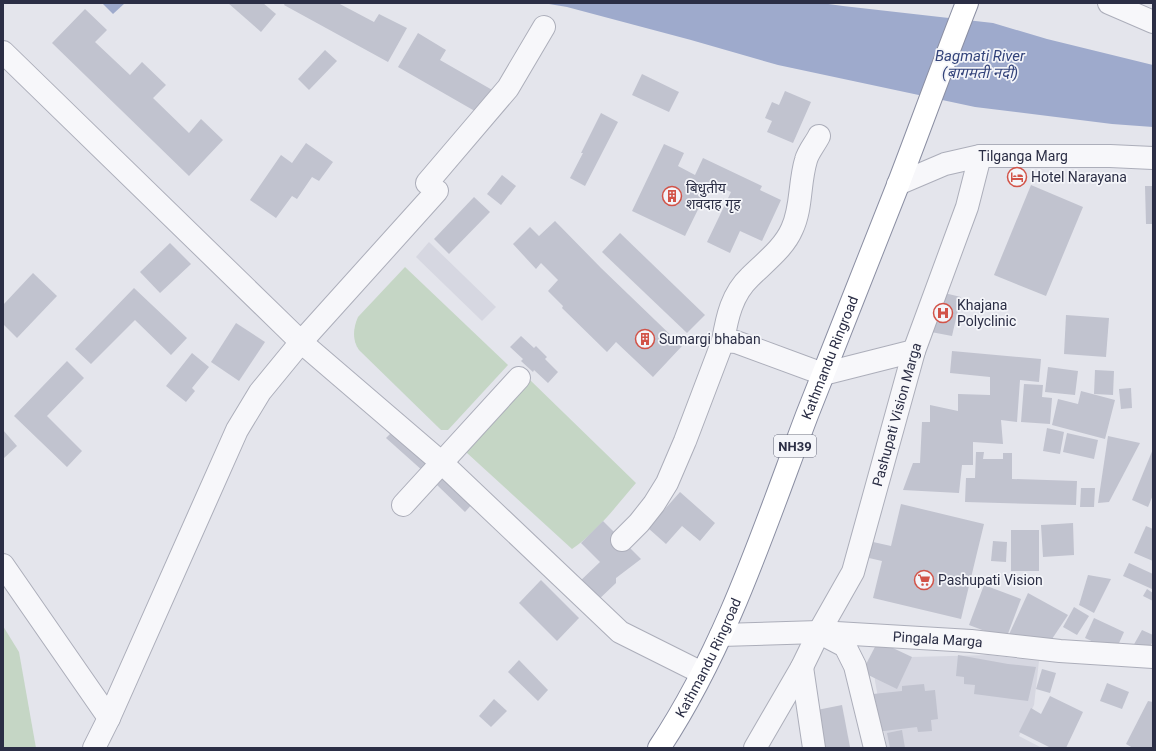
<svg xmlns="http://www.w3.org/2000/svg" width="1156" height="751" viewBox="0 0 1156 751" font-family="Roboto,'Noto Sans Devanagari',sans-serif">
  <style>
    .built { fill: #d6d7e1 }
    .green { fill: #c5d6c5 }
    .water { fill: #9eaacc }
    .building { fill: #c1c3cf }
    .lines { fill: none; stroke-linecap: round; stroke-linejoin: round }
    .minor-casing { stroke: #acaeba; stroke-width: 24 }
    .highway-casing { stroke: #8b8fa3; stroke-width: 24 }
    .minor { stroke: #f7f7fa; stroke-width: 22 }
    .highway { stroke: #fff; stroke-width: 22 }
    .labels { text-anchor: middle; stroke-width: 3.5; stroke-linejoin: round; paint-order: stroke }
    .shield { fill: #f4f5f9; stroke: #676a7b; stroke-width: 1 }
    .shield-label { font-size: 13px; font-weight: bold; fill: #2b2e45 }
    .street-label { font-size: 14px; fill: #2b2e45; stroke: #f4f5f9 }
    .poi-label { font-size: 14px; fill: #2b2e45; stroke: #f4f5f9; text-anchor: start }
    .water-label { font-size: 15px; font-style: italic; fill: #33437a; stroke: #f4f5f9 }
  </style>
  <rect width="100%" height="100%" fill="#e4e5ec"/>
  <g class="built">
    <polygon points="429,242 496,307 482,321 416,257"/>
    <polygon points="989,655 1039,661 1034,705 1019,736 1042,748 887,748 875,681 873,658"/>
  </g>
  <g class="green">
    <path d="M405,267l103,98 -60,65h-7l-82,-80c-7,-10 -6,-22 -1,-33z"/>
    <path d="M529,379l107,104c-19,22 -39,49 -64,66l-105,-96v-9z"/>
    <polygon points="3,626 19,652 36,748 3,748"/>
  </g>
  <g class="water">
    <polygon points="102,3 125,3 113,14"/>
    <polygon points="543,3 821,3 843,6 993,23 1047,39 1153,65 1153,127 1112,124 975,107 778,65 691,40 567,7"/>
  </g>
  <g class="building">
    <polygon points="228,3 263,3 276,14 261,32"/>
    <polygon points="285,3 338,3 374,22 379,14 407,28 388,62 284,5"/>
    <polygon points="85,9 107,30 95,42 130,75 142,62 166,85 153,98 189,133 201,119 223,140 189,176 52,43"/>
    <polygon points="418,33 446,50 440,60 494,91 480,114 398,67"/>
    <polygon points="325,50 337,61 309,90 298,79"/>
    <polygon points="642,74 679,92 669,112 632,95"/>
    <polygon points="785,91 811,102 793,143 767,132 772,121 765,118 772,102 779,105"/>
    <polygon points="601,113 618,122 585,186 570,178 583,153 581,153"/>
    <polygon points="306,143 333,162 319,181 312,177 297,199 292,196 276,218 250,200 281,155 292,163"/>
    <polygon points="664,144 684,153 678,166 695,175 703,158 762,186 760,190 781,200 762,241 740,231 730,253 707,242 731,192 711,183 685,236 632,211"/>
    <polygon points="502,175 516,186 501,205 487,194"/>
    <polygon points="1031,185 1083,207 1046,296 994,275"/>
    <polygon points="1145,186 1153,186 1153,224 1146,224"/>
    <polygon points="474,197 490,212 449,254 434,239"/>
    <polygon points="555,221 601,268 682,346 653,377 616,342 607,352 562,308 563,306 548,291 558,280 541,263 536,269 513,244 530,227 539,236"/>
    <polygon points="620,233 705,315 687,333 602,252"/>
    <polygon points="170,243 191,264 160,293 140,272"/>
    <polygon points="33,273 57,296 17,338 3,324 3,305"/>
    <polygon points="134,288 187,338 171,355 135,320 91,364 75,349"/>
    <polygon points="940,292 961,297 952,336 931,332"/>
    <polygon points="1066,315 1109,318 1106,357 1064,354"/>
    <polygon points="236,323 265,342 239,381 211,362"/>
    <polygon points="521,336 534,348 536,346 547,357 545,359 558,372 548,383 534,370 533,372 521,361 523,359 510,347"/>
    <polygon points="952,351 1041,359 1039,382 1020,380 1017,422 1001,420 1003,444 973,442 973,465 962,465 959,493 903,490 913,463 920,463 922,422 930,422 930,405 958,411 958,394 990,395 990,377 950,373"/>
    <polygon points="192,353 209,367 192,388 195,391 186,402 166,386"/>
    <polygon points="67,361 84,378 47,416 82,451 67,467 14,416"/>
    <polygon points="1048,367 1078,371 1075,395 1045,392"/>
    <polygon points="1095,370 1114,371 1113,395 1094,394"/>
    <polygon points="1024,384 1043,385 1042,397 1052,398 1050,424 1021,422"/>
    <polygon points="1131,388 1132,408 1121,409 1119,389"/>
    <polygon points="1081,391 1115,400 1105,439 1052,425 1058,399 1078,404"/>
    <polygon points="1047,428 1064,432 1060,454 1043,451"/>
    <polygon points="3,430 17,446 3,459"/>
    <polygon points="394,430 430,463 423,471 386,438"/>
    <polygon points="1067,433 1098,440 1094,459 1063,452"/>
    <polygon points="1108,436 1140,443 1109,502 1098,503"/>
    <polygon points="1153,449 1153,495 1148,507 1132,500"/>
    <polygon points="976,452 984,452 983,459 1003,459 1003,453 1012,453 1012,479 1077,481 1076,505 965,502 966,478 975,478"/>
    <polygon points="446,475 474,502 465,512 437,485"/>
    <polygon points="1081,488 1095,488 1094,507 1080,507"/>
    <polygon points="680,492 715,523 700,541 682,526 666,544 648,528"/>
    <polygon points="901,504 984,524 961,619 873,598 882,561 869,558 873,542 891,546"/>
    <polygon points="603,521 641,559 616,578 616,583 596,602 577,584 600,562 581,543"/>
    <polygon points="1073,523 1074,555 1043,557 1041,525"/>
    <polygon points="1146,526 1153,529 1153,561 1134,553"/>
    <rect x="1011" y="530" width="28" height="41"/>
    <polygon points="993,541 1007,542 1006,562 991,561"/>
    <polygon points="1129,563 1153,574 1152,589 1123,576"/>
    <polygon points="1088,575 1111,579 1094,613 1079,605"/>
    <polygon points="541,580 579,618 557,641 519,603"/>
    <polygon points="984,585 1021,599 1006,639 969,625"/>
    <polygon points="1147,589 1153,593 1153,601 1143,596"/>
    <polygon points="1028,593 1068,615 1046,648 1006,641"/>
    <polygon points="1074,607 1089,616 1077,635 1063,627"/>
    <polygon points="1094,618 1124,632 1115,652 1085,638"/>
    <polygon points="1142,630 1153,635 1153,641 1146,655 1132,648"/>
    <polygon points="878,641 912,657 897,689 862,672"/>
    <polygon points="958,655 1008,664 1036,667 1028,701 974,694 975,685 964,684 964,677 956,676"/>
    <polygon points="519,660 548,690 538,701 508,672"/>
    <polygon points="1042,669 1056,673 1050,693 1036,689"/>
    <polygon points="1107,683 1129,692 1122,709 1100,701"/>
    <polygon points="924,684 925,691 935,690 938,719 931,720 932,731 918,732 917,727 876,732 873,694 902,691 902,686"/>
    <polygon points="1050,696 1083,712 1066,748 1051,748 1019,732 1031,708 1041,714"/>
    <polygon points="494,699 507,711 491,727 479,716"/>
    <polygon points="1148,701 1153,702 1153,748 1133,748 1126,744"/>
    <polygon points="842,705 850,747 818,748 812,711"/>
    <polygon points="902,730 905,748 890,748 887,733"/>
  </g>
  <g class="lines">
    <g class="minor-casing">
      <g id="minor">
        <polyline points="1109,3 1153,22"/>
        <polyline points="3,52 301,342 437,191 427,183 508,88 544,27"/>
        <path id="s1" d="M898,184l47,-20 35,-8h130l43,2"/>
        <path d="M723,341c4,-24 9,-47 27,-64 14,-14 34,-29 42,-48 10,-21 7,-46 14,-69 2,-8 9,-16 13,-24"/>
        <polyline points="403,505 519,378"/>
        <polyline points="622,540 639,523 654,504 667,483 685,441 723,341 736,342 823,374 914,351"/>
        <polyline points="3,565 109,718"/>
        <polyline points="822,634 845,646 855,666 875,748"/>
        <path id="s2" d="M721,635l98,-3 152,9 89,10 93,6"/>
        <polyline points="802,667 814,748"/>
        <polyline points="94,748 109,718 237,430 260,392 301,342 442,463 620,632 702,673"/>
        <path id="s3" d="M755,748l47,-81 17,-35 34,-60 61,-221 53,-144 13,-51"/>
      </g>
    </g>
    <g class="highway-casing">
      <g id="highway">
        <path id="s4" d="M659,748c67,-101 105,-219 148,-333 30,-77 61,-153 91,-230 23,-60 45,-121 69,-182"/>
      </g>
    </g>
    <use href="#minor" class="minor"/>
    <use href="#highway" class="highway"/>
  </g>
  <defs>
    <g id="hotel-ring" transform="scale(1)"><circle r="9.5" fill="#f4f5f9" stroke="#d25348" stroke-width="1.5"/><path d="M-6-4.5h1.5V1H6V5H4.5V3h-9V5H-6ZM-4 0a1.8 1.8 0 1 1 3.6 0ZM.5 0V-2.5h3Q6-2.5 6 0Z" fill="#d25348"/></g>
    <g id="building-ring" transform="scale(1)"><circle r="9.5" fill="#f4f5f9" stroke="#d25348" stroke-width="1.5"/><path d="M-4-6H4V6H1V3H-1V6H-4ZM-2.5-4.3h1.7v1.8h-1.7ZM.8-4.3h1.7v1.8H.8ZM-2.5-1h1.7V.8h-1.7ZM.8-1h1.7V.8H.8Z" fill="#d25348"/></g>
    <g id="hospital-ring" transform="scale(1)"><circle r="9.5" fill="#f4f5f9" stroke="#d25348" stroke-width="1.5"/><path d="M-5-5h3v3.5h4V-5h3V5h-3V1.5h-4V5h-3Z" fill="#d25348"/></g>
    <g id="supermarket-ring" transform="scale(1)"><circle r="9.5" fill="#f4f5f9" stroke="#d25348" stroke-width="1.5"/><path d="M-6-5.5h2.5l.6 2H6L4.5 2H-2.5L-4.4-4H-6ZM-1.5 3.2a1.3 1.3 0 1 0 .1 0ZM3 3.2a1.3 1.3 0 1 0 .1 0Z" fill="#d25348"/></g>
  </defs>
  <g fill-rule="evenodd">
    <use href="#hotel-ring" x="1017" y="177"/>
    <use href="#building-ring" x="672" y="196"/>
    <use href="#hospital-ring" x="943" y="313"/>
    <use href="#building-ring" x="645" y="339"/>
    <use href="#supermarket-ring" x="924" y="580"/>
  </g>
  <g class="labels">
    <rect class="shield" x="774" y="435" width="42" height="22" rx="3"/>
    <g class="shield-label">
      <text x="795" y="451">NH39</text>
    </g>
    <g class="street-label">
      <text dy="5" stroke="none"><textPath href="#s1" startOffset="130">Tilganga Marg</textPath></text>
      <text dy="5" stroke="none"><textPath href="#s4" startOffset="427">Kathmandu Ringroad</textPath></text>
      <text dy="5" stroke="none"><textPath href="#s3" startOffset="365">Pashupati Vision Marga</textPath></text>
      <text dy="5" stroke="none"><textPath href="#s2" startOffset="217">Pingala Marga</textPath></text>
      <text dy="5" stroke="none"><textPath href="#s4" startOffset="103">Kathmandu Ringroad</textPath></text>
    </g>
    <g class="poi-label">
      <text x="1031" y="182">Hotel Narayana</text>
      <text x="686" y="193">बिधुतीय<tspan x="686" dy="16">शवदाह गृह</tspan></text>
      <text x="957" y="310">Khajana<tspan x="957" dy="16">Polyclinic</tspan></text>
      <text x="659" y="344">Sumargi bhaban</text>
      <text x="938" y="585">Pashupati Vision</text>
    </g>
    <g class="water-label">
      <text x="980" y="61">Bagmati River<tspan x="980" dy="17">(बागमती नदी)</tspan></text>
    </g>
  </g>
  <rect width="1156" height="751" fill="none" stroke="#2b2e45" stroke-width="8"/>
</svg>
